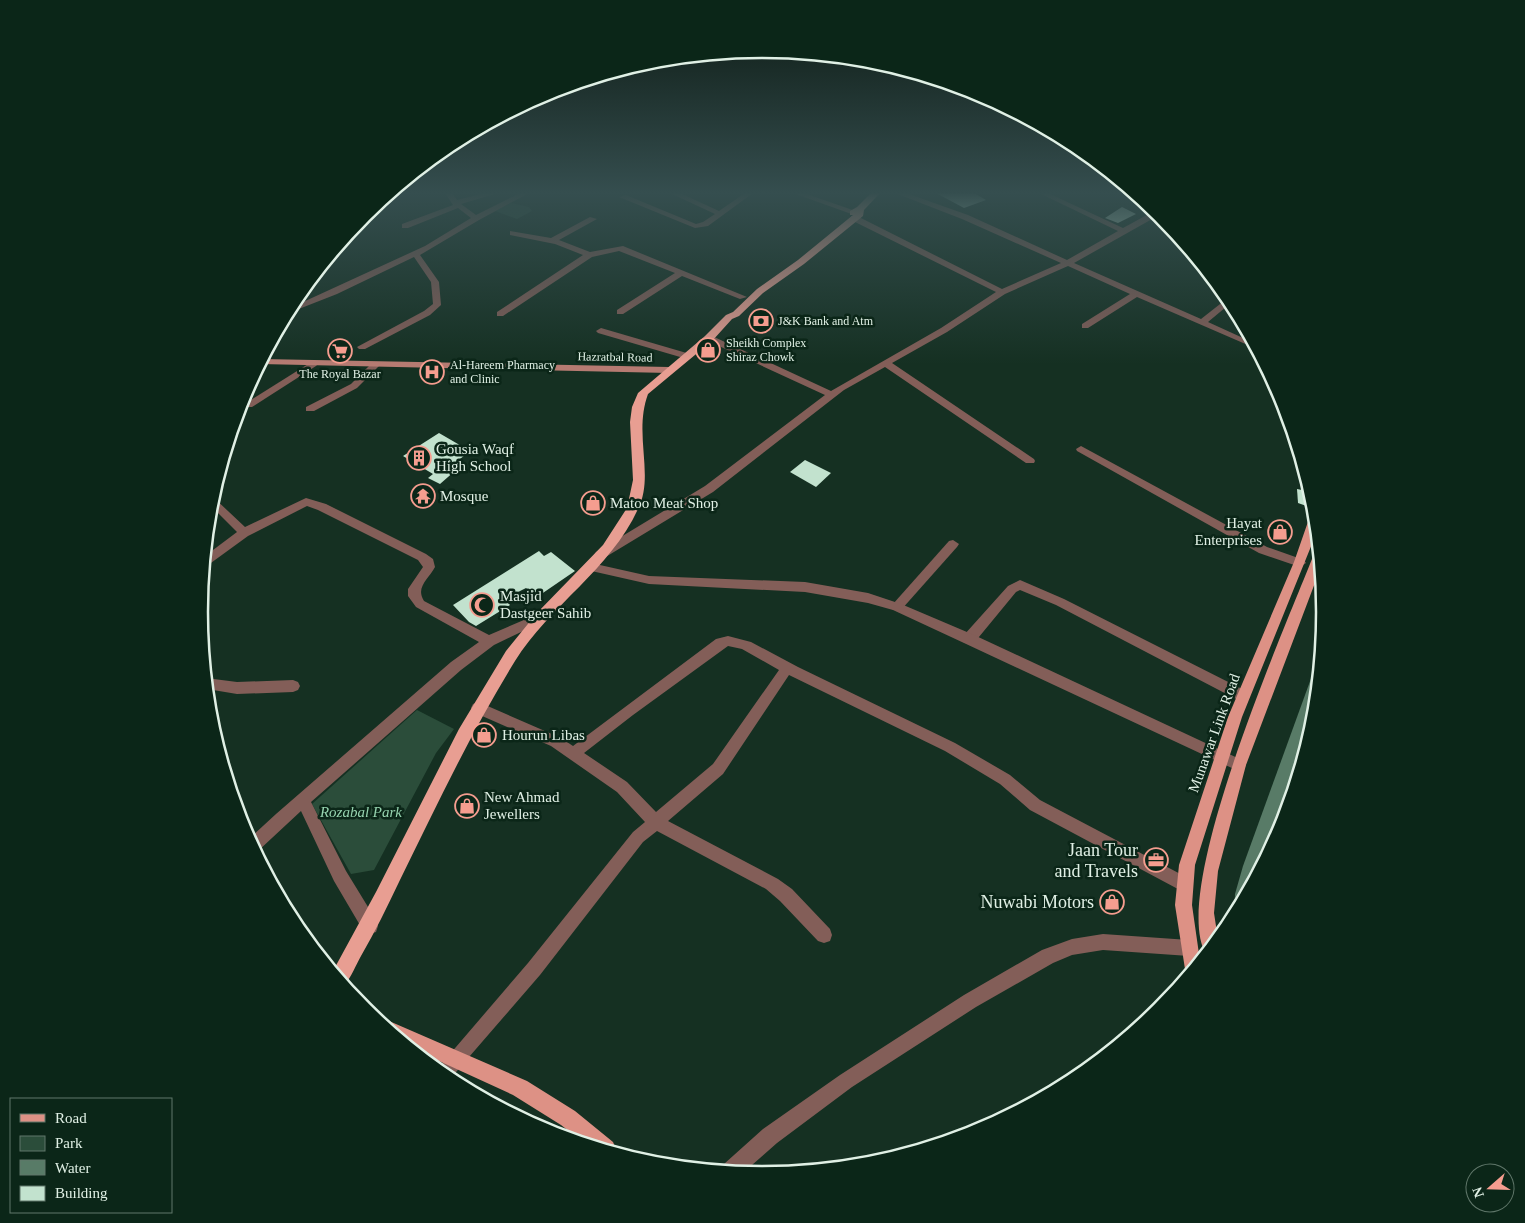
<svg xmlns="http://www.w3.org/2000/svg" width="1525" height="1223" viewBox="0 0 1525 1223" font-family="'Times New Roman',serif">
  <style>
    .green { fill: #2b4d3a }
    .water { fill: #587b67 }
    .building { fill: #c2e2ce }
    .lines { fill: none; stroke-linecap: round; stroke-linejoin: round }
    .minor { fill: #835e58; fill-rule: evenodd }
    .tertiary { fill: #835e58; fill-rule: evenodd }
    .secondary { fill: #b67b72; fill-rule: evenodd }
    .primary { fill: #dd9185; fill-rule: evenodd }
    .trunk { fill: #e89e92; fill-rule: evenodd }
    .labels { text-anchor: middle; stroke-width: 5; stroke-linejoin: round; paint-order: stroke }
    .far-poi-label { font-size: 12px; fill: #e0f0e5; stroke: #0b2618; text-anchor: start }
    .far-street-label { font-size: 12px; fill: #e0f0e5; stroke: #0b2618 }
    .poi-label { font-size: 15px; fill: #e0f0e5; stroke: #0b2618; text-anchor: start }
    .street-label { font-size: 15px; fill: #e0f0e5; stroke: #0b2618 }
    .park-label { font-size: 15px; font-style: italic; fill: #96d3af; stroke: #0b2618 }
    .near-poi-label { font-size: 18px; fill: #e0f0e5; stroke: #0b2618; text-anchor: end }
    .rim { fill: none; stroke: #e0f0e5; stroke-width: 2.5 }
  </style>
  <rect width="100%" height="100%" fill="#153022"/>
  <g class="green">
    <polygon points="511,203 529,207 532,211 517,219 495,211"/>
    <polygon points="417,710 454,729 436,753 374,870 351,874 312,804"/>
  </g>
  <polygon class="water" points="1321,651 1316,708 1282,827 1234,918 1235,894 1243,866"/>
  <g class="building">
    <polygon points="936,193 974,193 986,200 964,208"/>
    <polygon points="1122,207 1136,214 1118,223 1105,218"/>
    <polygon points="439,433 470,451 450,467 456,470 440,484 428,478 433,474 403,456"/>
    <polygon points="805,460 831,473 816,487 790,472"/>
    <polygon points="1297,489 1312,492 1315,509 1298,503"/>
    <polygon points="539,551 544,556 551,552 575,571 537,597 526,588 504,599 510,605 476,626 469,622 453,605"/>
  </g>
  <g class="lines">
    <g class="minor">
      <polygon points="445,193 452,193 457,200 485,193 498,193 461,204 476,215 520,193 529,193 479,220 420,255 439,282 441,305 430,315 365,349 359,349 357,347 424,311 433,304 431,282 414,257 337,294 286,314 290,308 425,246 471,218 458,208 408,228 402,228 402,224 453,205"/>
      <polygon points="670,193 680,193 719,211 745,193 753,193 708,226 695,228 619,197 626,195 696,224 703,222 715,214"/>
      <polygon points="793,193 804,193 864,214 857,216"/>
      <polygon points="895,193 906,193 968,215 1067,260 1118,231 1039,193 1048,193 1123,228 1156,210 1161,214 1074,263 1201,319 1229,297 1232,302 1208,322 1254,343 1257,349 1137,297 1088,328 1082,328 1082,324 1130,294 1068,266 1005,294 947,332 892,363 1034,459 1035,461 1034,463 1026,463 885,367 844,390 713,492 604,558 596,558 594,555 596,552 705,486 825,395 706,340 706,336 712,336 831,391 941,328 996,292 851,220 851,216 857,216 1002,289 1061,263 962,219"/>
      <path d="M1135,193h1l20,17c-10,0 -18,-7 -22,-15z"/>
      <polygon points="590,217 597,219 559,240 590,252 623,246 747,297 740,299 682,276 623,314 617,314 617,310 675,273 619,251 592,257 503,316 497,316 497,312 583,255 555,244 510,235 510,231 551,238"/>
      <polygon points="601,328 690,354 692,356 687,359 598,333 596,331"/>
      <polygon points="313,361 318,364 316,366 252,407 244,407 243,405"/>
      <polygon points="375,362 380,365 357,388 314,411 306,411 306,407 351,384 372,363"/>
      <polygon points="1081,446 1267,547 1304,560 1306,563 1300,567 1259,553 1077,451 1076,449"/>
      <path d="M212,496l33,31 61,-29 20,6 100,50 7,5 2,8c-6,12 -20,20 -11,34l65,34 49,-21 4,2 2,3 -2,3 -48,23 -33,25 -150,132 35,69 30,49 2,6 -2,6 -6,2 -6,-2 -30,-51 -33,-70 -43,40 -2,1 -7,-13 27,-25 175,-152 28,-20 -63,-35 -8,-11v-7l15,-22 -5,-7 -100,-50 -11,-4 -59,30 -44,32 1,-12 32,-24 -27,-27z"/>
      <polygon points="953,540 959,544 957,547 901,610 893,610 891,607 893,604 949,541"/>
      <polygon points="1020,580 1064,599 1248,692 1250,696 1248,700 1243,702 1238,700 1056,605 1020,590 1016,592 974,643 964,643 963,639 964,635 1008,586"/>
      <path d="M728,636l23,6 47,25 157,76 55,32 30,25 148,78 2,5 -2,5 -6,3 -6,-3 -146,-78 -30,-26 -55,-33 -156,-76 -66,99 -55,47 110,58 14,10 38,40 2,6 -2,6 -6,2 -6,-2 -38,-40 -14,-12 -109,-58 -14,11 -103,133 -90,104 -12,-11 90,-105 105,-131 12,-10 -28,-30 -66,-46 -78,-34 -2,-4 2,-4 5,-2 5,2 78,34 12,8 143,-107zM728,646l14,3 37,21 -66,94 -57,48 -29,-30 -43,-29 49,-38z"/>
      <polygon points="206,678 237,682 293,680 298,682 300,686 298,690 293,692 237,694 207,689"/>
      <polygon points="1103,934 1189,940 1195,942 1197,948 1195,954 1189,956 1103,950 1072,955 1053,963 976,1007 852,1087 777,1143 744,1172 722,1170 724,1164 763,1129 840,1075 964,995 1042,950 1072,939"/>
    </g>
    <polygon class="tertiary" points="591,563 649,576 805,582 868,593 901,604 974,635 1244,761 1246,765 1244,769 1239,771 1234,769 964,643 893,610 868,603 805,592 649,584 587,570 585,567"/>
    <polygon class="secondary" points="262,359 669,367 674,370 669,373 260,364"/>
    <g class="primary">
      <polygon points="1315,512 1317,530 1314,539 1242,717 1195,865 1192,905 1200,961 1188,976 1185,969 1175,905 1179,865 1228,717 1294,562 1310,516"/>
      <path d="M1319,550l2,17 -75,198 -28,106 -4,42 4,26 -12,15c-38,-63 80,-328 108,-400z"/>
      <polygon points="389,1021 527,1081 575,1111 613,1142 616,1149 614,1152 583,1142 561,1125 513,1095 415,1050 383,1024"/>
    </g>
    <path class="trunk" d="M871,193h9l-16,17 -1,6 -59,48 -41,29 -24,23 -7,3 -19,21 -65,54c-15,41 7,81 -10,115 -28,61 -88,96 -123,152 -44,71 -79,146 -116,221 -12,25 -24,50 -38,74 -5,9 -10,21 -16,29l-12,-14 43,-79 83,-163 47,-78 30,-37 67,-69 24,-37 6,-28 -3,-58 2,-15 6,-14 67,-57 21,-21 7,-3 24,-23 41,-29 55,-45h-3v-4l7,-4z"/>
  </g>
  <linearGradient id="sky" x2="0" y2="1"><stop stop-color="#0c1a13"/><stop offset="0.53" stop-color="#354e4f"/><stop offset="1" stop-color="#354e4f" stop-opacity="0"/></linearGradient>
  <rect width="1525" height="364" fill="url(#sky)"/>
  <defs>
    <g id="bank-ring" transform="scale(1.25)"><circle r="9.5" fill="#0b2618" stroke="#f59d8f" stroke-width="1.5"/><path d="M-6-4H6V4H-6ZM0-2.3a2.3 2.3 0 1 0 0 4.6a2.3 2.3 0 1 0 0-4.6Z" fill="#f59d8f"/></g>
    <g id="shop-ring" transform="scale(1.25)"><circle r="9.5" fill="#0b2618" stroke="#f59d8f" stroke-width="1.5"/><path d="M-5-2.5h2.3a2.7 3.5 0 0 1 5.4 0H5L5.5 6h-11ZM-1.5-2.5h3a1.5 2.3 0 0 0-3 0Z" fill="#f59d8f"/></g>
    <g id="supermarket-ring" transform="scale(1.25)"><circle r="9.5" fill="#0b2618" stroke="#f59d8f" stroke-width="1.5"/><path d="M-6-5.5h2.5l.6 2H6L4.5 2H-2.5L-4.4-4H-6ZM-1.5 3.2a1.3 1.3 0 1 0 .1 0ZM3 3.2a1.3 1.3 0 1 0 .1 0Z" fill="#f59d8f"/></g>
    <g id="hospital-ring" transform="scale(1.25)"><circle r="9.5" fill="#0b2618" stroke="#f59d8f" stroke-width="1.5"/><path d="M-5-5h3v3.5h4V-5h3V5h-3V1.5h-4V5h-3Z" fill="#f59d8f"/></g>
    <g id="building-ring" transform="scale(1.25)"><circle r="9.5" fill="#0b2618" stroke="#f59d8f" stroke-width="1.5"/><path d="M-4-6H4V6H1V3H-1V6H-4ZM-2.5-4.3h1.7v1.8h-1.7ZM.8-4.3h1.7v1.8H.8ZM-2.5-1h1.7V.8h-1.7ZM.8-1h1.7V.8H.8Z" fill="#f59d8f"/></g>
    <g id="temple-ring" transform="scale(1.25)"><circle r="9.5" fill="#0b2618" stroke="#f59d8f" stroke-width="1.5"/><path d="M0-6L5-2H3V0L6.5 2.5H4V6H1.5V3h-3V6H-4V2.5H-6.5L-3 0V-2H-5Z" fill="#f59d8f"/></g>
    <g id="mosque-ring" transform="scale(1.25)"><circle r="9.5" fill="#0b2618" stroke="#f59d8f" stroke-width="1.5"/><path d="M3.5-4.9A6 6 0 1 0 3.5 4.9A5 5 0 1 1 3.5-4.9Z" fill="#f59d8f"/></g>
    <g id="office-ring" transform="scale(1.25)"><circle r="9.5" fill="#0b2618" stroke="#f59d8f" stroke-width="1.5"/><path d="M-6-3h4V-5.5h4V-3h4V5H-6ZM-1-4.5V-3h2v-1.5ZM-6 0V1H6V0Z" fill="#f59d8f"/></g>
  </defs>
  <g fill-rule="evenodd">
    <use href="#bank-ring" x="761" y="321"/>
    <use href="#shop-ring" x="708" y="350"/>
    <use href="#supermarket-ring" x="340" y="351"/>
    <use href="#hospital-ring" x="432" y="372"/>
    <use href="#building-ring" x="419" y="458"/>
    <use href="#temple-ring" x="423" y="496"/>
    <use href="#shop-ring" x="593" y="503"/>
    <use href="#shop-ring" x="1280" y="532"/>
    <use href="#mosque-ring" x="482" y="605"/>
    <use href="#shop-ring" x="484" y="735"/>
    <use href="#shop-ring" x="467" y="806"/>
    <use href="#office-ring" x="1156" y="860"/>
    <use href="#shop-ring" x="1112" y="902"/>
  </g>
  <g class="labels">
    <g class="far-poi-label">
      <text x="778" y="325">J&amp;K Bank and Atm</text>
      <text x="726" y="347">Sheikh Complex<tspan x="726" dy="14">Shiraz Chowk</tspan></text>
      <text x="450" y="369">Al-Hareem Pharmacy<tspan x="450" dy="14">and Clinic</tspan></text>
      <text x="340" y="378" text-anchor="middle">The Royal Bazar</text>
    </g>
    <g class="far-street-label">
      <text transform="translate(615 357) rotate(1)" y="4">Hazratbal Road</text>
    </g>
    <g class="poi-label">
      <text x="436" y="454">Gousia Waqf<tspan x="436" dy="17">High School</tspan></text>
      <text x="440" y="501">Mosque</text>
      <text x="610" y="508">Matoo Meat Shop</text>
      <text x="1262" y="528" text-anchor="end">Hayat<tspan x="1262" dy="17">Enterprises</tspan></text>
      <text x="500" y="601">Masjid<tspan x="500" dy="17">Dastgeer Sahib</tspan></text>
      <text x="502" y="740">Hourun Libas</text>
      <text x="484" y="802">New Ahmad<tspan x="484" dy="17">Jewellers</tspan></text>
    </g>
    <g class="street-label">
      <text transform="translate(1214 733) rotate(-70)" y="5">Munawar Link Road</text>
    </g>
    <g class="park-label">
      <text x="361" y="817">Rozabal Park</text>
    </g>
    <g class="near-poi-label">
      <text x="1138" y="856">Jaan Tour<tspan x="1138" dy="21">and Travels</tspan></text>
      <text x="1094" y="908">Nuwabi Motors</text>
    </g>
  </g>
  <path d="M0 0H1525V1223H0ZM208 612a554 554 0 1 1 1108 0a554 554 0 1 1-1108 0Z" fill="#0b2618" fill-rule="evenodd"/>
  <path class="rim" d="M208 612a554 554 0 1 1 1108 0a554 554 0 1 1-1108 0Z"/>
  <rect x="10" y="1098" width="162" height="115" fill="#0b2618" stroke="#60776a"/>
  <rect x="20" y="1114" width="25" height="8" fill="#dd9185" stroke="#60776a"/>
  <text x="55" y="1123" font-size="15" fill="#e0f0e5">Road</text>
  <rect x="20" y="1136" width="25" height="15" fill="#2b4d3a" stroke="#60776a"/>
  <text x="55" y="1148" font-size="15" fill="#e0f0e5">Park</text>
  <rect x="20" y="1160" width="25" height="15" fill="#587b67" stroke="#60776a"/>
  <text x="55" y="1173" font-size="15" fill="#e0f0e5">Water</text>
  <rect x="20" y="1186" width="25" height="15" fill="#c2e2ce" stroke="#60776a"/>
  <text x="55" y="1198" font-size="15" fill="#e0f0e5">Building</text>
  <g transform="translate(1490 1188) rotate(250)"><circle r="24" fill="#0b2618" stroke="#60776a"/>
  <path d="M0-4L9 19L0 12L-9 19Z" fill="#f59d8f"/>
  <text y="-8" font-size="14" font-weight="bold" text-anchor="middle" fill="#e0f0e5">N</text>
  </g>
</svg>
